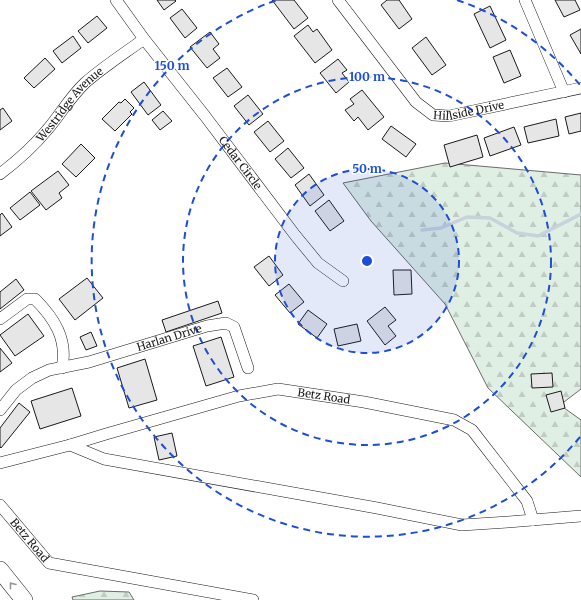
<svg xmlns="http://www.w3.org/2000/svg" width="581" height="600" viewBox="0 0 581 600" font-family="Merriweather,serif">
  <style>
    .forest { fill: url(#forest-firs); stroke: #6a6a6a }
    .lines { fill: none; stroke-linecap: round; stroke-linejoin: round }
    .stream { stroke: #c6d2dc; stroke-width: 3.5 }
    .building { fill: #e6e6e6; stroke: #1a1a1a }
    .minor-casing { stroke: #1a1a1a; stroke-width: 12 }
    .primary-casing { stroke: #1a1a1a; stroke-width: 18 }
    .minor { stroke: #fff; stroke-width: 11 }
    .primary { stroke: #fff; stroke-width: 17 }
    .oneway { stroke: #989898 }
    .ring { fill: none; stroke: #1d4ed8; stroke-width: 2; stroke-dasharray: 7 5 }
    .labels { text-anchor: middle; stroke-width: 3; stroke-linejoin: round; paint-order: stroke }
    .street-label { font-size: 11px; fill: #1a1a1a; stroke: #fff }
    .centre { fill: #1d4ed8; stroke: #fff; stroke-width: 2 }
    .ring-label { font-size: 12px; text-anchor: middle; font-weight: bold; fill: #1d4ed8; stroke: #fff; stroke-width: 3; stroke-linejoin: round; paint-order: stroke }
  </style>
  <defs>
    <pattern id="forest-firs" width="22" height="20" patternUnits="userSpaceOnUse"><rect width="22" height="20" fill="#e0efe3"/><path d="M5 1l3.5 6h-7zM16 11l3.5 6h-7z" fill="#c0ccc2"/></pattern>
  </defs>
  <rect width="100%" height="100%" fill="#fff"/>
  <g class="forest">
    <polygon points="445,163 581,175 581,389 560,405 581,420 581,477 488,388 445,304 371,221 343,183"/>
    <polygon points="100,591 129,592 134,600 73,600 72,597"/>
  </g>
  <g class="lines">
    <polyline class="stream" points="422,230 441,228 467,217 490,218 517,233 538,236 581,214"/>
  </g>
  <g class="building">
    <polygon points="157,0 175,0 176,1 164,10"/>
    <polygon points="272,0 294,0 308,18 294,29"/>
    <polygon points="387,0 399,0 412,19 399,29 381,5"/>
    <polygon points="555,0 575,0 580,10 564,17"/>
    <polygon points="490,6 506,40 490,48 474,14"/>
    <polygon points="182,9 197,28 185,38 170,18"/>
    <polygon points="97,16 107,28 88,43 78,31"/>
    <polygon points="308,25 313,32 317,29 332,50 315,63 294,36"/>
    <polygon points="581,29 581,54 570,35"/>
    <polygon points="210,32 219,44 213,49 220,58 207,68 190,47"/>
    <polygon points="73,36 81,48 62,63 53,51"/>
    <polygon points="426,37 446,65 432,75 412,48"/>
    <polygon points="510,50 521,76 504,83 493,57"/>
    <polygon points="45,58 55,69 34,88 24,78"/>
    <polygon points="338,59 347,70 342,73 349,82 336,93 320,73"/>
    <polygon points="227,68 242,87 228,97 213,78"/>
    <polygon points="144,82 161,105 148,115 131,92"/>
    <polygon points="362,90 384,117 368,130 358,117 354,121 345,110 354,104 350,99"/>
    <polygon points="248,95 263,114 249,125 234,106"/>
    <polygon points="125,99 134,108 130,112 132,114 115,131 102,119 119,102 121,103"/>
    <polygon points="3,108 12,121 0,130 0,110"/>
    <polygon points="163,111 172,121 160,130 152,120"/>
    <polygon points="581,113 581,131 569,134 565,117"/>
    <polygon points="556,119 559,136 528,143 524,127"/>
    <polygon points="268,121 284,141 270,152 254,132"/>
    <polygon points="391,126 416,144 406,157 382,139"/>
    <polygon points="514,127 521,145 490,156 484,138"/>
    <polygon points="477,135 483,157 450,167 444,145"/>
    <polygon points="81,144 95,158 76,177 62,164"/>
    <polygon points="288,148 304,168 291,178 275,159"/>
    <polygon points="58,171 69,185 59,193 62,198 46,210 31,191"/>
    <polygon points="309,174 324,195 310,206 295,185"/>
    <polygon points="30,192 40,205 20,220 10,208"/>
    <polygon points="329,200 344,221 330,231 315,211"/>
    <polygon points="2,213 12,227 0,236 0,215"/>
    <polygon points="269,256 283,275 269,286 254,267"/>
    <polygon points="393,270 411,270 412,294 394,295"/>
    <polygon points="87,278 103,298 75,320 59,299"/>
    <polygon points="16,279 24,290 0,309 0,292"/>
    <polygon points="289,284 304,302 290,313 275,295"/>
    <polygon points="218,301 222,313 166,332 162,320"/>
    <polygon points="385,307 396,320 388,326 396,336 385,345 367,321"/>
    <polygon points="308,310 327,324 317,338 298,324"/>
    <polygon points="28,314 44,336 15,356 0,335"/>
    <polygon points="357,324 361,341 338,346 334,329"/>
    <polygon points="91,332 97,346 86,350 80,337"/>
    <polygon points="221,337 234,377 206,386 193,346"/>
    <polygon points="0,348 12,363 0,372"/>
    <polygon points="145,359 157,400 129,408 117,368"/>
    <polygon points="552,373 553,387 532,388 531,374"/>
    <polygon points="72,388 81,416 40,429 31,401"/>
    <polygon points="561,391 565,408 551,412 546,395"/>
    <polygon points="19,403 30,412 1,448 0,447 0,428"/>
    <polygon points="172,433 177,456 159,460 154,437"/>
  </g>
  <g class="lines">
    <g class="minor-casing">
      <g id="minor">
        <path id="s1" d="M116,0l28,39 61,77 90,119 23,28 25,18"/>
        <path id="s2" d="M338,0l78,102 17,13 16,1 132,-28"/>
        <polyline points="525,0 564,92"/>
        <path id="s3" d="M0,174c17,-13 33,-27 47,-44 13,-15 23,-33 38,-47 18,-16 40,-30 59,-44"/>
        <path d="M0,319l27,-20h8c19,19 33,40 27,69"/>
        <path id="s4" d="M0,410l16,-20 16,-12 17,-8 40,-8 118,-36 19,-3 8,4 14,41"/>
        <path id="s5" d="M70,445l36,-11 133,-38 39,-7 86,13 90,18 18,10 55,71 6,19"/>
        <polyline points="0,463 70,445 104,459 377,508 462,525 508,522 581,516"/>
        <path id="s6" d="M0,505l49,58 204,37"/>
      </g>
    </g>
    <g class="primary-casing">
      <polyline id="primary" points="0,570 24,600"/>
    </g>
    <use href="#minor" class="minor"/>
    <use href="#primary" class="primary"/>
  </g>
  <defs><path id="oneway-chevron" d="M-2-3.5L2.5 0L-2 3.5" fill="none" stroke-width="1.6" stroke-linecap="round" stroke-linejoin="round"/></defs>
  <use class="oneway" href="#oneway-chevron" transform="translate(12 585) rotate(-128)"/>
  <circle cx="367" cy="261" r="92" fill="#1d4ed8" fill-opacity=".12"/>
  <g class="ring">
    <circle cx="367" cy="261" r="92"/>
    <circle cx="367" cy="261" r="184"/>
    <path d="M580 437A276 276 0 1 1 277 0M457 0A276 276 0 0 1 580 85"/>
  </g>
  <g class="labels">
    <g class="street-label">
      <text dy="4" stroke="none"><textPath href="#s3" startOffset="99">Westridge Avenue</textPath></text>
      <text dy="4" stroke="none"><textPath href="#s2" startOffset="186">Hillside Drive</textPath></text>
      <text dy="4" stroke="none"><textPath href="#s1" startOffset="205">Cedar Circle</textPath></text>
      <text dy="4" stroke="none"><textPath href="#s4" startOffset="189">Harlan Drive</textPath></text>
      <text dy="4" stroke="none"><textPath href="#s5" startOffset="262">Betz Road</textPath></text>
      <text dy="4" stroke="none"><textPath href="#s6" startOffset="46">Betz Road</textPath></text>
    </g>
  </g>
  <circle cx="367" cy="261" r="6" class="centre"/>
  <g class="ring-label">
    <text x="172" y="70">150 m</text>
    <text x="367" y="81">100 m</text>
    <text x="367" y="173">50 m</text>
  </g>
</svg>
